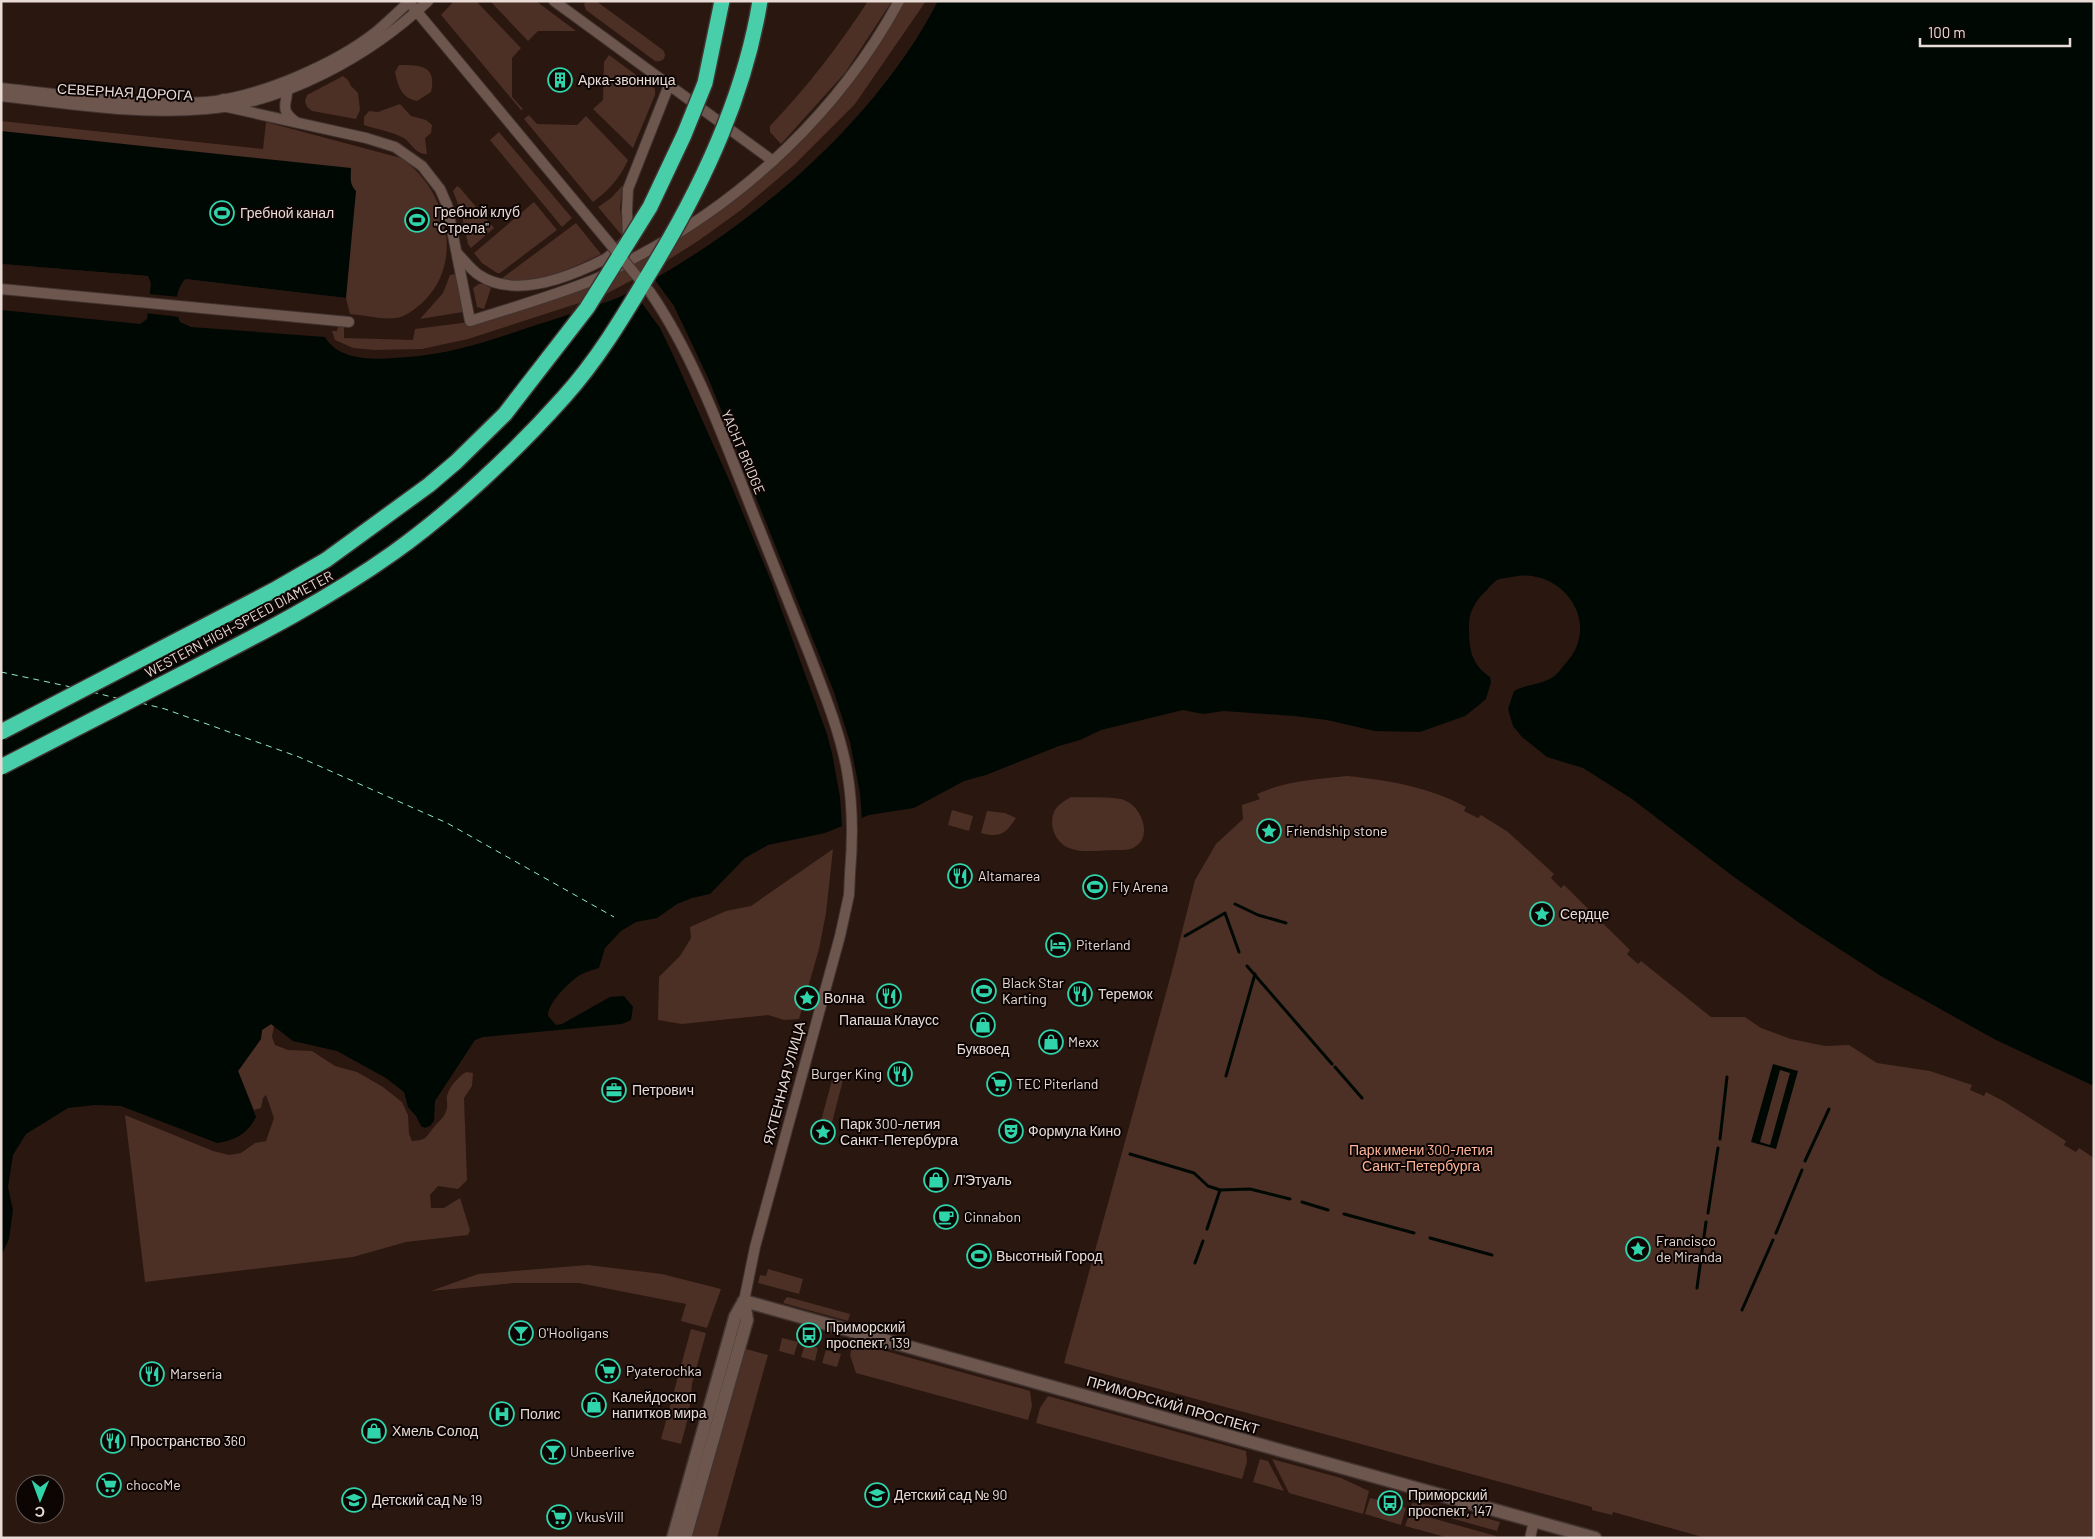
<svg xmlns="http://www.w3.org/2000/svg" width="2095" height="1539" viewBox="0 0 2095 1539" font-family="Barlow,sans-serif">
  <style>
    .green { fill: #4c2f25 }
    .water { fill: #000804; fill-rule: evenodd }
    .pier { fill: #2a1710 }
    .lines { fill: none; stroke-linecap: round; stroke-linejoin: round }
    .stream { stroke: #000804; stroke-width: 3 }
    .ferry { stroke: #92eacc; stroke-width: 1; stroke-dasharray: 6 5; stroke-linecap: butt }
    .minor-casing { stroke: #413330; stroke-width: 12 }
    .tertiary-casing { stroke: #413330; stroke-width: 15 }
    .minor { stroke: #6d564d; stroke-width: 10 }
    .tertiary { stroke: #6d564d; stroke-width: 12 }
    .minor-bridge-casing { stroke: #413330; stroke-width: 12; stroke-linecap: butt }
    .motorway-bridge-casing { stroke: #413330; stroke-width: 18; stroke-linecap: butt }
    .minor-bridge { stroke: #6d564d; stroke-width: 10 }
    .motorway-bridge { stroke: #48cea8; stroke-width: 15 }
    .labels { text-anchor: middle; stroke-width: 4; stroke-linejoin: round; paint-order: stroke }
    .poi-label { font-size: 14px; fill: #e9dbd6; stroke: #0d0503; text-anchor: start }
    .street-label { font-size: 14px; fill: #e9dbd6; stroke: #0d0503 }
    .park-label { font-size: 14px; fill: #feb398; stroke: #0d0503 }
  </style>
  <rect width="100%" height="100%" fill="#2a1710"/>
  <g class="green">
    <polygon points="454,1 476,1 521,48 512,58 512,97 523,109 521,110 441,15"/>
    <polygon points="490,1 536,1 576,31 538,31 528,41"/>
    <path d="M586,1h10l67,49 2,4c0,6 -4,8 -10,7l-69,-51 -2,-6z"/>
    <path d="M868,1h24l-47,72 -64,71 -11,-12v-6c38,-40 68,-79 98,-125z"/>
    <polygon points="903,1 926,1 855,104 794,165 741,210 698,241 657,267 604,295 468,339 422,349 375,350 353,348 335,340 332,331 337,331 338,327 344,327 344,338 413,340 415,329 477,321 587,288 654,252 785,153"/>
    <polygon points="609,55 655,89 655,95 633,148 593,109 603,100 604,62"/>
    <path d="M399,65c21,0 38,0 32,27l-14,9c-16,-3 -19,-15 -22,-29z"/>
    <polygon points="343,76 348,80 351,86 358,93 360,110 356,119 312,111 307,107 305,101 307,95"/>
    <path d="M400,104l11,12 15,4 6,5 -1,8 -6,5 2,16c-11,1 -15,-10 -23,-16 -11,-6 -28,-9 -40,-13v-8l5,-6 9,1z"/>
    <path d="M529,115l8,9 40,1 9,-9 42,44c-8,18 -19,30 -35,42l-69,-83z"/>
    <path d="M1,121l262,28 3,-27 135,36c45,30 64,102 24,142 -7,7 -19,17 -29,18 -12,2 -33,-3 -46,-4l-4,-16 -161,-19 -184,-15z"/>
    <polygon points="499,132 572,218 562,227 490,140"/>
    <polygon points="623,185 620,207 624,238 598,207 611,198"/>
    <polygon points="457,186 460,188 494,228 471,248 468,244 461,212 453,191"/>
    <polygon points="534,202 557,230 500,273 497,273 482,263 474,253"/>
    <path d="M576,223l25,31c-30,14 -67,34 -100,25z"/>
    <polygon points="456,274 463,312 420,319 443,293 450,275"/>
    <polygon points="479,284 484,284 491,288 484,309 477,307 473,288"/>
    <path d="M1347,776c41,4 82,11 119,31l-2,4 14,7 3,-3 27,17 46,42 -3,4 10,10 3,-3 66,65 -3,4 11,10 3,-3 70,56h34l16,11 30,11 34,7 24,-1 28,18 53,8 42,14 -2,5 14,6 2,-4 19,10 61,39 -2,4 12,7 3,-4 15,10v380h-388l-93,-26 -1,3 -20,-5v-3l-528,-144 108,-392 23,-91 21,-36 27,-25 -1,-14 18,-6 -3,-5c28,-13 60,-15 90,-18z"/>
    <path d="M1071,797c12,1 43,-1 53,3 18,6 30,39 9,48 -4,2 -11,2 -15,2 -13,0 -35,3 -46,-1 -15,-4 -24,-22 -18,-37 3,-7 10,-11 17,-15z"/>
    <polygon points="952,810 973,816 969,831 948,825"/>
    <path d="M987,811l18,2 11,5c-10,16 -17,20 -35,15z"/>
    <polygon points="833,849 826,913 819,949 799,1019 784,1020 768,1015 682,1024 658,1020 659,977 680,956 691,938 690,927 726,911 751,906"/>
    <path d="M271,1024l3,2 -2,11 3,8 13,5 24,1 23,15 22,6 26,15 19,15 6,13 1,19 3,7c15,-1 13,-3 22,-14 5,-6 11,-10 13,-19 1,-4 -1,-8 0,-12 2,-9 11,-19 19,-24l7,1 -1,13 -8,12 3,82 -9,9 -20,-3 -8,9 1,13h13l16,-10 10,32 -2,5 -62,7 -53,15 -208,25 -20,-167 88,36 16,4 12,-2 14,-10 11,-2 8,-23 -8,-23 -3,3 -2,10 -7,2 -16,-39 22,-31 2,-10z"/>
    <polygon points="834,1073 844,1076 827,1142 816,1139"/>
    <polygon points="588,1265 662,1274 721,1289 707,1328 681,1321 686,1304 579,1283 514,1283 431,1291 478,1274"/>
    <polygon points="768,1269 803,1279 799,1294 758,1283 760,1275 766,1276"/>
    <polygon points="788,1297 850,1314 848,1321 783,1303 786,1298"/>
    <polygon points="691,1329 706,1333 692,1384 689,1414 681,1444 661,1439"/>
    <polygon points="782,1338 798,1342 794,1355 779,1351"/>
    <polygon points="853,1342 1030,1391 1032,1406 1028,1420 856,1373 850,1355"/>
    <polygon points="805,1344 818,1348 815,1361 801,1357"/>
    <polygon points="743,1348 768,1355 717,1538 690,1538"/>
    <polygon points="826,1350 841,1354 837,1367 822,1363"/>
    <polygon points="1048,1396 1246,1451 1247,1462 1242,1479 1036,1423 1040,1408"/>
    <polygon points="1260,1459 1268,1461 1284,1491 1253,1482"/>
    <polygon points="1272,1459 1341,1478 1369,1491 1363,1514 1289,1493"/>
    <polygon points="1370,1498 1383,1501 1383,1505 1393,1508 1395,1504 1406,1508 1401,1525 1365,1514"/>
    <polygon points="1412,1503 1443,1506 1500,1522 1497,1531 1411,1507"/>
    <polygon points="1410,1512 1496,1536 1495,1538 1449,1538 1405,1526"/>
  </g>
  <g class="water">
    <path d="M938,1h1156v1085l-98,-46 -115,-64 -80,-52 -67,-47 -102,-78 -49,-31 -36,-11 -25,-20 -9,-11 -5,-17 6,-18c12,-7 27,-6 39,-14 5,-3 9,-10 13,-14 37,-41 -5,-97 -54,-86 -5,1 -11,1 -15,3 -4,3 -8,7 -11,11 -10,8 -18,23 -17,36 0,22 2,37 21,50l1,5 -5,17 -7,6 -14,11 -45,16 -45,-1 -48,-11 -33,-4 -70,-5 -21,3 -20,-4 -82,20 -21,10 -21,6 -73,29 -22,6 -50,27 -45,7 -44,18 -57,12 -23,13 -35,36 -18,4 -15,6 -20,14 -21,4 -15,9 -16,17 -6,20c-6,2 -14,4 -19,7 -11,7 -33,29 -32,41l8,9 6,-1 48,-27 14,-1 9,11 -2,13 -9,4 -139,13 -8,3 -40,61 -1,20 -4,5 -5,2 -4,-2 -5,-10 -8,-9 -4,-15 -18,-14 -49,-27 -44,-10 -22,-17 -9,6 -1,9 -23,32 18,46c-9,17 -20,23 -39,26l-96,-37 -26,-1 -27,3 -42,26 -13,21 -5,32 5,23 -4,29 -8,17v-946l139,14 7,-5 4,-36 -3,-7 -147,-12v-133l350,37c0,9 -2,16 5,23l-10,107 -161,-19c-10,12 -11,29 -5,43l11,5 134,10c16,27 57,22 83,20 44,-3 84,-17 125,-31 20,-6 40,-13 60,-20 10,-3 20,-6 29,-10 123,-62 252,-171 316,-295z"/>
    <path d="M1773,1064l25,7 -22,78 -25,-7zM1780,1070l10,3 -20,72 -10,-3z"/>
  </g>
  <g class="pier">
    <polygon points="652,276 674,306 709,380 834,692 850,742 860,793 862,820 842,827 840,797 832,753 827,734 771,581 730,482 674,357 660,328 631,288"/>
    <polygon points="148,294 180,297 178,311 180,317 145,313"/>
  </g>
  <g class="lines">
    <g class="stream">
      <polyline points="1235,904 1258,915 1286,923"/>
      <polyline points="1185,936 1225,913 1239,952"/>
      <polyline points="1247,966 1332,1064"/>
      <polyline points="1335,1067 1362,1098"/>
      <polyline points="1226,1076 1255,974"/>
      <polyline points="1720,1139 1727,1077"/>
      <polyline points="1130,1154 1194,1173 1208,1186 1220,1190 1250,1189 1290,1199"/>
      <polyline points="1805,1161 1829,1109"/>
      <polyline points="1302,1202 1328,1210"/>
      <polyline points="1708,1213 1718,1148"/>
      <polyline points="1344,1214 1414,1233"/>
      <polyline points="1207,1229 1220,1190"/>
      <polyline points="1776,1233 1802,1170"/>
      <polyline points="1430,1238 1492,1255"/>
      <polyline points="1195,1263 1203,1241"/>
      <polyline points="1697,1288 1706,1222"/>
      <polyline points="1742,1310 1773,1240"/>
    </g>
    <g class="ferry">
      <polyline points="1,672 71,687"/>
      <polyline points="92,692 120,699"/>
      <polyline points="141,703 165,709 299,757 447,823 614,917"/>
    </g>
    <g class="minor-casing">
      <g id="minor">
        <polyline points="554,1 773,161"/>
        <polyline points="413,7 488,97"/>
        <path d="M287,86c2,17 -10,22 9,36"/>
        <path d="M1,88c67,7 137,19 205,14 53,-5 128,-37 170,-70 12,-10 23,-21 34,-31"/>
        <path d="M1,96c68,8 137,19 205,13 79,-6 165,-54 222,-108"/>
        <path d="M223,99l4,8 139,31 29,9 27,19 18,23 7,16 23,116c41,-13 83,-25 123,-41 15,-6 29,-15 43,-23 110,-58 204,-147 263,-256"/>
        <path d="M457,253c7,7 14,17 22,22 36,24 91,2 126,-16 8,-5 16,-14 23,-20l-1,-28 1,-22 41,-104"/>
        <polyline points="1,289 349,322"/>
        <polyline points="744,1301 755,1247 840,936 849,895 850,873"/>
        <polyline points="1530,1538 1534,1521"/>
      </g>
    </g>
    <g class="tertiary-casing">
      <g id="tertiary">
        <polyline points="744,1301 1595,1538"/>
        <polyline points="673,1538 735,1317 744,1301"/>
        <polyline points="685,1538 747,1320 744,1301"/>
      </g>
    </g>
    <use href="#minor" class="minor"/>
    <use href="#tertiary" class="tertiary"/>
    <g class="minor-bridge-casing">
      <path id="minor-bridge" d="M488,97l162,195c45,65 76,153 105,226 18,46 37,92 55,138 14,37 30,76 37,115 6,34 6,68 3,102"/>
    </g>
    <g class="motorway-bridge-casing">
      <g id="motorway-bridge">
        <polyline points="1,732 274,590 326,560 429,485 456,462 505,414 587,308 650,207 684,135 705,83 722,1"/>
        <path d="M1,767c60,-31 121,-62 181,-93 72,-37 145,-74 211,-121 59,-42 123,-102 171,-156 38,-42 66,-92 95,-140 47,-79 86,-164 101,-256"/>
      </g>
    </g>
    <use href="#minor-bridge" class="minor-bridge"/>
    <use href="#motorway-bridge" class="motorway-bridge"/>
  </g>
  <defs>
    <g id="building-ring" transform="scale(1.25)"><circle r="9.5" fill="#0d0503" stroke="#30d4aa" stroke-width="1.5"/><path d="M-4-6H4V6H1V3H-1V6H-4ZM-2.5-4.3h1.7v1.8h-1.7ZM.8-4.3h1.7v1.8H.8ZM-2.5-1h1.7V.8h-1.7ZM.8-1h1.7V.8H.8Z" fill="#30d4aa"/></g>
    <g id="stadium-ring" transform="scale(1.25)"><circle r="9.5" fill="#0d0503" stroke="#30d4aa" stroke-width="1.5"/><path d="M0-5a6.5 5 0 1 0 0 10a6.5 5 0 1 0 0-10ZM-3.5-1.8h7v3.6h-7Z" fill="#30d4aa"/></g>
    <g id="sight-ring" transform="scale(1.25)"><circle r="9.5" fill="#0d0503" stroke="#30d4aa" stroke-width="1.5"/><path d="M0-6L1.8-2.2L6-1.7L2.9 1.2L3.7 5.4L0 3.3L-3.7 5.4L-2.9 1.2L-6-1.7L-1.8-2.2Z" fill="#30d4aa"/></g>
    <g id="restaurant-ring" transform="scale(1.25)"><circle r="9.5" fill="#0d0503" stroke="#30d4aa" stroke-width="1.5"/><path d="M-5-6h1v4h1v-4h1v4h1v-4h1v5L-1.5 .5V6h-2V.5L-5-1ZM5-6V6H3V1.5H1.5Q1.5-4 5-6Z" fill="#30d4aa"/></g>
    <g id="hotel-ring" transform="scale(1.25)"><circle r="9.5" fill="#0d0503" stroke="#30d4aa" stroke-width="1.5"/><path d="M-6-4.5h1.5V1H6V5H4.5V3h-9V5H-6ZM-4 0a1.8 1.8 0 1 1 3.6 0ZM.5 0V-2.5h3Q6-2.5 6 0Z" fill="#30d4aa"/></g>
    <g id="shop-ring" transform="scale(1.25)"><circle r="9.5" fill="#0d0503" stroke="#30d4aa" stroke-width="1.5"/><path d="M-5-2.5h2.3a2.7 3.5 0 0 1 5.4 0H5L5.5 6h-11ZM-1.5-2.5h3a1.5 2.3 0 0 0-3 0Z" fill="#30d4aa"/></g>
    <g id="supermarket-ring" transform="scale(1.25)"><circle r="9.5" fill="#0d0503" stroke="#30d4aa" stroke-width="1.5"/><path d="M-6-5.5h2.5l.6 2H6L4.5 2H-2.5L-4.4-4H-6ZM-1.5 3.2a1.3 1.3 0 1 0 .1 0ZM3 3.2a1.3 1.3 0 1 0 .1 0Z" fill="#30d4aa"/></g>
    <g id="office-ring" transform="scale(1.25)"><circle r="9.5" fill="#0d0503" stroke="#30d4aa" stroke-width="1.5"/><path d="M-6-3h4V-5.5h4V-3h4V5H-6ZM-1-4.5V-3h2v-1.5ZM-6 0V1H6V0Z" fill="#30d4aa"/></g>
    <g id="theatre-ring" transform="scale(1.25)"><circle r="9.5" fill="#0d0503" stroke="#30d4aa" stroke-width="1.5"/><path d="M-5-5.5Q0-4 5-5.5V0Q5 5 0 6Q-5 5-5 0ZM-3.3-2.5H-1v1.5H-3.3ZM1-2.5H3.3v1.5H1ZM-2.8 1Q0 5.5 2.8 1Z" fill="#30d4aa"/></g>
    <g id="cafe-ring" transform="scale(1.25)"><circle r="9.5" fill="#0d0503" stroke="#30d4aa" stroke-width="1.5"/><path d="M-5.5-4.5H6V0H3Q3 3.5 0 3.5H-2.5Q-5.5 3.5-5.5 0ZM3-3.2v2h1.7v-2ZM-6 4.5H4V6H-6Z" fill="#30d4aa"/></g>
    <g id="bar-ring" transform="scale(1.25)"><circle r="9.5" fill="#0d0503" stroke="#30d4aa" stroke-width="1.5"/><path d="M-6-5H6L.8 .8V4.5H3.5V6h-7V4.5H-.8V.8Z" fill="#30d4aa"/></g>
    <g id="bus-ring" transform="scale(1.25)"><circle r="9.5" fill="#0d0503" stroke="#30d4aa" stroke-width="1.5"/><path d="M-5-6H5V4H4V6H2V4H-2V6H-4V4H-5ZM-3.5-4V0h7V-4ZM-3.5 1.2v1.5H-2V1.2ZM2 1.2v1.5H3.5V1.2Z" fill="#30d4aa"/></g>
    <g id="hospital-ring" transform="scale(1.25)"><circle r="9.5" fill="#0d0503" stroke="#30d4aa" stroke-width="1.5"/><path d="M-5-5h3v3.5h4V-5h3V5h-3V1.5h-4V5h-3Z" fill="#30d4aa"/></g>
    <g id="school-ring" transform="scale(1.25)"><circle r="9.5" fill="#0d0503" stroke="#30d4aa" stroke-width="1.5"/><path d="M0-5L7-2L0 1L-7-2ZM-4 1L0 2.5L4 1V4Q0 6-4 4Z" fill="#30d4aa"/></g>
  </defs>
  <g fill-rule="evenodd">
    <use href="#building-ring" x="560" y="80"/>
    <use href="#stadium-ring" x="222" y="213"/>
    <use href="#stadium-ring" x="417" y="220"/>
    <use href="#sight-ring" x="1269" y="831"/>
    <use href="#restaurant-ring" x="960" y="876"/>
    <use href="#stadium-ring" x="1095" y="887"/>
    <use href="#sight-ring" x="1542" y="914"/>
    <use href="#hotel-ring" x="1058" y="945"/>
    <use href="#stadium-ring" x="984" y="991"/>
    <use href="#restaurant-ring" x="1080" y="994"/>
    <use href="#restaurant-ring" x="889" y="996"/>
    <use href="#sight-ring" x="807" y="998"/>
    <use href="#shop-ring" x="983" y="1025"/>
    <use href="#shop-ring" x="1051" y="1042"/>
    <use href="#restaurant-ring" x="900" y="1074"/>
    <use href="#supermarket-ring" x="999" y="1084"/>
    <use href="#office-ring" x="614" y="1090"/>
    <use href="#theatre-ring" x="1011" y="1131"/>
    <use href="#sight-ring" x="823" y="1132"/>
    <use href="#shop-ring" x="936" y="1180"/>
    <use href="#cafe-ring" x="946" y="1217"/>
    <use href="#sight-ring" x="1638" y="1249"/>
    <use href="#stadium-ring" x="979" y="1256"/>
    <use href="#bar-ring" x="521" y="1333"/>
    <use href="#bus-ring" x="809" y="1335"/>
    <use href="#supermarket-ring" x="608" y="1371"/>
    <use href="#restaurant-ring" x="152" y="1374"/>
    <use href="#shop-ring" x="594" y="1405"/>
    <use href="#hospital-ring" x="502" y="1414"/>
    <use href="#shop-ring" x="374" y="1431"/>
    <use href="#restaurant-ring" x="113" y="1441"/>
    <use href="#bar-ring" x="553" y="1452"/>
    <use href="#supermarket-ring" x="109" y="1485"/>
    <use href="#school-ring" x="877" y="1495"/>
    <use href="#school-ring" x="354" y="1500"/>
    <use href="#bus-ring" x="1390" y="1503"/>
    <use href="#supermarket-ring" x="559" y="1517"/>
  </g>
  <g class="labels">
    <g class="poi-label">
      <text x="578" y="85">Арка-звонница</text>
      <text x="434" y="217">Гребной клуб<tspan x="434" dy="16">"Стрела"</tspan></text>
      <text x="240" y="218">Гребной канал</text>
      <text x="1286" y="836">Friendship stone</text>
      <text x="978" y="881">Altamarea</text>
      <text x="1112" y="892">Fly Arena</text>
      <text x="1560" y="919">Сердце</text>
      <text x="1076" y="950">Piterland</text>
      <text x="1002" y="988">Black Star<tspan x="1002" dy="16">Karting</tspan></text>
      <text x="1098" y="999">Теремок</text>
      <text x="824" y="1003">Волна</text>
      <text x="889" y="1025" text-anchor="middle">Папаша Клаусс</text>
      <text x="1068" y="1047">Mexx</text>
      <text x="983" y="1054" text-anchor="middle">Буквоед</text>
      <text x="882" y="1079" text-anchor="end">Burger King</text>
      <text x="1016" y="1089">TEC Piterland</text>
      <text x="632" y="1095">Петрович</text>
      <text x="840" y="1129">Парк 300-летия<tspan x="840" dy="16">Санкт-Петербурга</tspan></text>
      <text x="1028" y="1136">Формула Кино</text>
      <text x="954" y="1185">Л'Этуаль</text>
      <text x="964" y="1222">Cinnabon</text>
      <text x="1656" y="1246">Francisco<tspan x="1656" dy="16">de Miranda</tspan></text>
      <text x="996" y="1261">Высотный Город</text>
      <text x="826" y="1332">Приморский<tspan x="826" dy="16">проспект, 139</tspan></text>
      <text x="538" y="1338">O'Hooligans</text>
      <text x="626" y="1376">Pyaterochka</text>
      <text x="170" y="1379">Marseria</text>
      <text x="612" y="1402">Калейдоскоп<tspan x="612" dy="16">напитков мира</tspan></text>
      <text x="520" y="1419">Полис</text>
      <text x="392" y="1436">Хмель Солод</text>
      <text x="130" y="1446">Пространство 360</text>
      <text x="570" y="1457">Unbeerlive</text>
      <text x="126" y="1490">chocoMe</text>
      <text x="894" y="1500">Детский сад № 90</text>
      <text x="1408" y="1500">Приморский<tspan x="1408" dy="16">проспект, 147</tspan></text>
      <text x="372" y="1505">Детский сад № 19</text>
      <text x="576" y="1522">VkusVill</text>
    </g>
    <g class="street-label">
      <text transform="translate(125 92) rotate(3)" y="5">СЕВЕРНАЯ ДОРОГА</text>
      <text transform="translate(743 452) rotate(67)" y="5">YACHT BRIDGE</text>
      <text transform="translate(239 624) rotate(-28)" y="5">WESTERN HIGH-SPEED DIAMETER</text>
      <text transform="translate(784 1083) rotate(-75)" y="5">ЯХТЕННАЯ УЛИЦА</text>
      <text transform="translate(1173 1405) rotate(16)" y="5">ПРИМОРСКИЙ ПРОСПЕКТ</text>
    </g>
    <g class="park-label">
      <text x="1421" y="1155">Парк имени 300-летия<tspan x="1421" dy="16">Санкт-Петербурга</tspan></text>
    </g>
  </g>
  <rect width="2095" height="1539" fill="none" stroke="#e9dbd6" stroke-width="5"/>
  <g transform="translate(40 1499) rotate(181)"><circle r="24" fill="#0d0503" stroke="#655b57"/>
  <path d="M0-4L9 19L0 12L-9 19Z" fill="#30d4aa"/>
  <text y="-8" font-size="14" font-weight="bold" text-anchor="middle" fill="#e9dbd6">С</text>
  </g>
  <path d="M1920 38v8h150v-8" fill="none" stroke="#e9dbd6" stroke-width="2.5"/>
  <text x="1928" y="38" font-size="15" fill="#e9dbd6" stroke="#0d0503" stroke-width="4" paint-order="stroke">100 m</text>
</svg>
